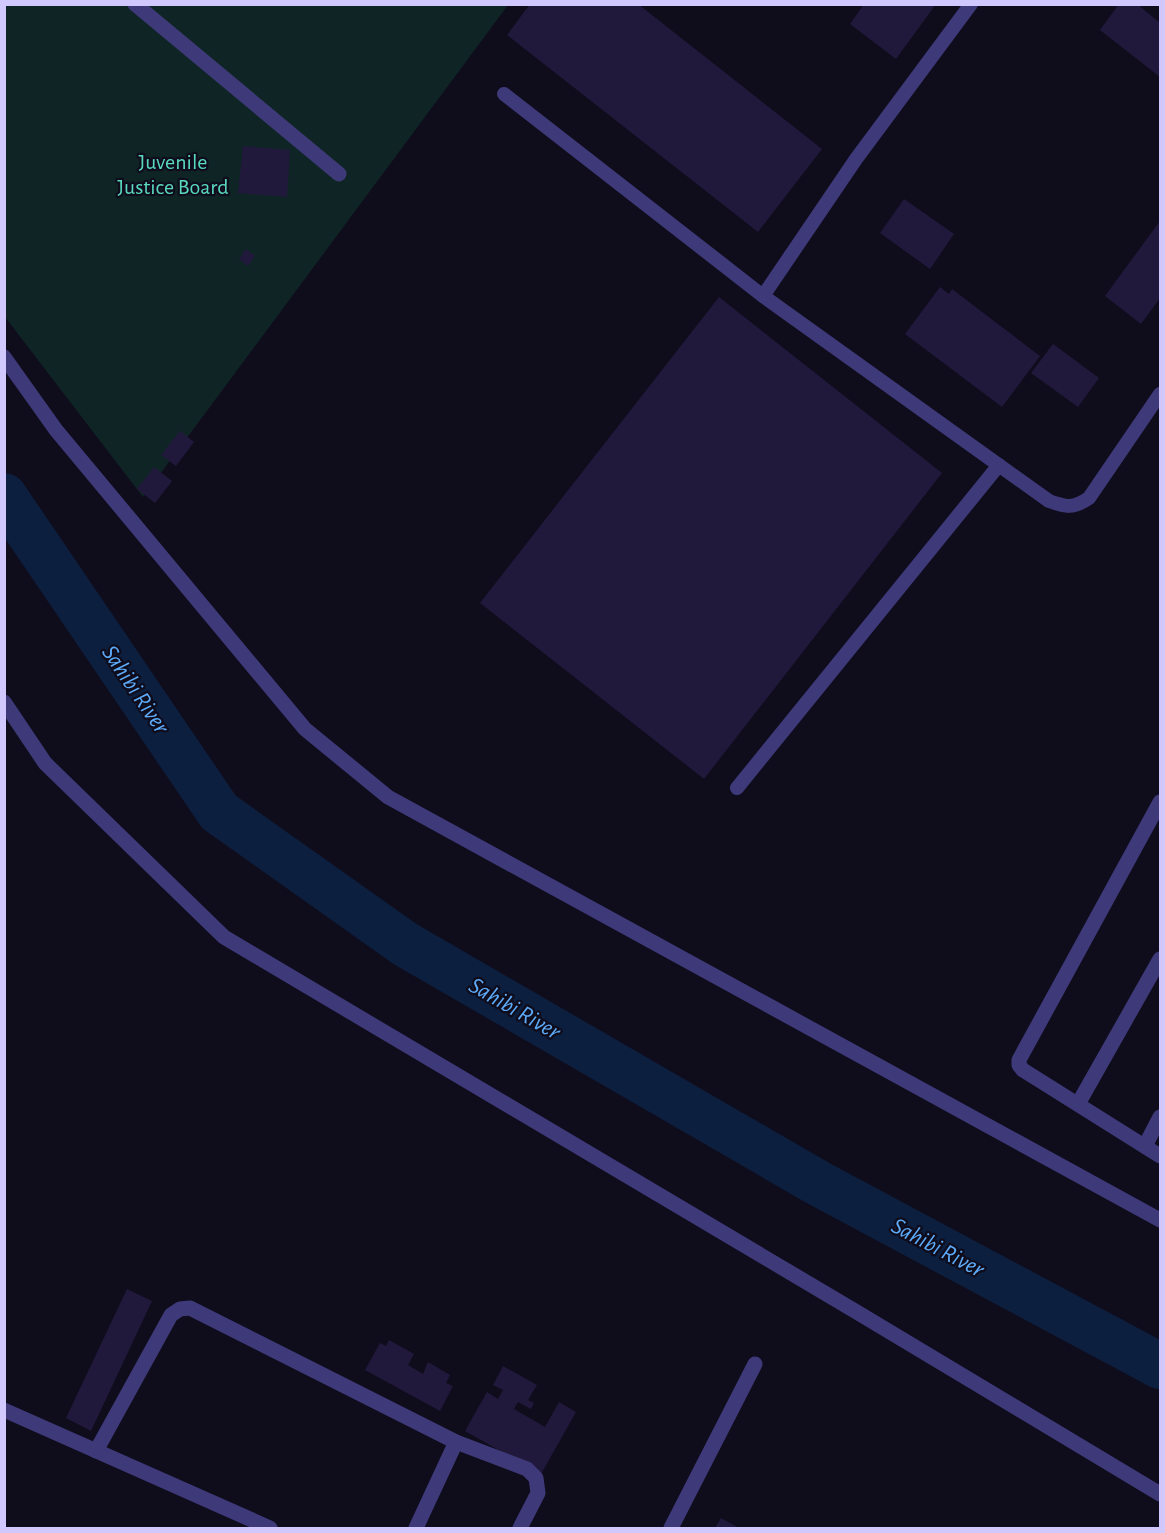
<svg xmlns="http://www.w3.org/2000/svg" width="1165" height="1533" viewBox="0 0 1165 1533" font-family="'Alegreya Sans',sans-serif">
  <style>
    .green { fill: #0f2525 }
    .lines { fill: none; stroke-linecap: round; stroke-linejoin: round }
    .river { stroke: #0d1f3e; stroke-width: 46 }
    .building { fill: #21193c }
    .lane { stroke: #3e3979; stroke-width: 14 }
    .street { stroke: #3e3979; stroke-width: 15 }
    .labels { text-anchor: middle; stroke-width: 4.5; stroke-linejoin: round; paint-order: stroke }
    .park-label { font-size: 22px; fill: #59d8bd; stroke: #0f0c1c }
    .water-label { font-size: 24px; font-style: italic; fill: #5caaf8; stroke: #0f0c1c }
  </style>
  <rect width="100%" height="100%" fill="#0f0c1c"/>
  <polygon class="green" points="5,5 508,5 143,497 5,317"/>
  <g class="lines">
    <polyline class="river" points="4,496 219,812 405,944 818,1183 1160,1366"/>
  </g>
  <g class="building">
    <polygon points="530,4 638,4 822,149 758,232 507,35"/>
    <polygon points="864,4 936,4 896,59 850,24"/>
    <polygon points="1119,4 1137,4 1160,23 1160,77 1100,30"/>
    <polygon points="243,146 290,150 287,197 238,193"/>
    <polygon points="904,199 954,234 930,269 880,233"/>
    <polygon points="1160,221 1160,298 1141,324 1105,296"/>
    <polygon points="246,249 255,256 248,266 239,259"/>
    <polygon points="940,287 949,294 952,289 1040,356 1002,407 905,334"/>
    <polygon points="719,297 942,473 704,779 480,603"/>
    <polygon points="1053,344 1099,378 1078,407 1031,373"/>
    <polygon points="180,431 194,442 176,466 161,455"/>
    <polygon points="154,467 172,481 155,503 137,489"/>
    <polygon points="127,1289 152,1301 91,1431 66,1418"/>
    <polygon points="389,1340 414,1354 408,1365 423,1374 428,1362 450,1375 446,1383 453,1386 440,1411 365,1370 380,1343 386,1346"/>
    <polygon points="503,1366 537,1385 528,1400 534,1403 531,1409 518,1402 514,1409 545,1427 559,1402 576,1412 541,1474 465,1431 487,1392 498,1399 503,1390 493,1385"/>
    <polygon points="721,1518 739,1528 715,1528"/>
  </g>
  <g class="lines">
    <g class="lane">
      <path d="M504,94l259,202 286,205c17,6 24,8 40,-3l71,-104"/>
      <polyline points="763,296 856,159 971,4"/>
      <polyline points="737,788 999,465"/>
    </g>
    <g class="street">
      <polyline points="135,4 339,174"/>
      <polyline points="4,357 56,430 305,729 388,797 1160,1220"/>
      <polyline points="4,702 45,763 224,937 855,1311 1160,1494"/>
      <polyline points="1160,802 1019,1060 1019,1065 1023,1070 1160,1156"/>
      <polyline points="1078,1104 1160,959"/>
      <polyline points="1145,1146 1160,1117"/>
      <polyline points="4,1410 270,1528"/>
      <polyline points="96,1451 171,1315 180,1309 190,1308 456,1442 527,1469 536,1478 538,1493 520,1528"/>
      <polyline points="416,1528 456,1442"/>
      <polyline points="671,1528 755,1364"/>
    </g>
  </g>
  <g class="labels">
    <g class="park-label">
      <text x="173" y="169">Juvenile<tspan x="173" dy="25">Justice Board</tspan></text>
    </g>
    <g class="water-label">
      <text transform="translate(136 689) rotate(56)" y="8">Sahibi River</text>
      <text transform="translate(515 1008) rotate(30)" y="8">Sahibi River</text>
      <text transform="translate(938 1247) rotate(28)" y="8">Sahibi River</text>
    </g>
  </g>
  <rect width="1165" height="1533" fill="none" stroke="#d1c9fd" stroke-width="12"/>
</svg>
